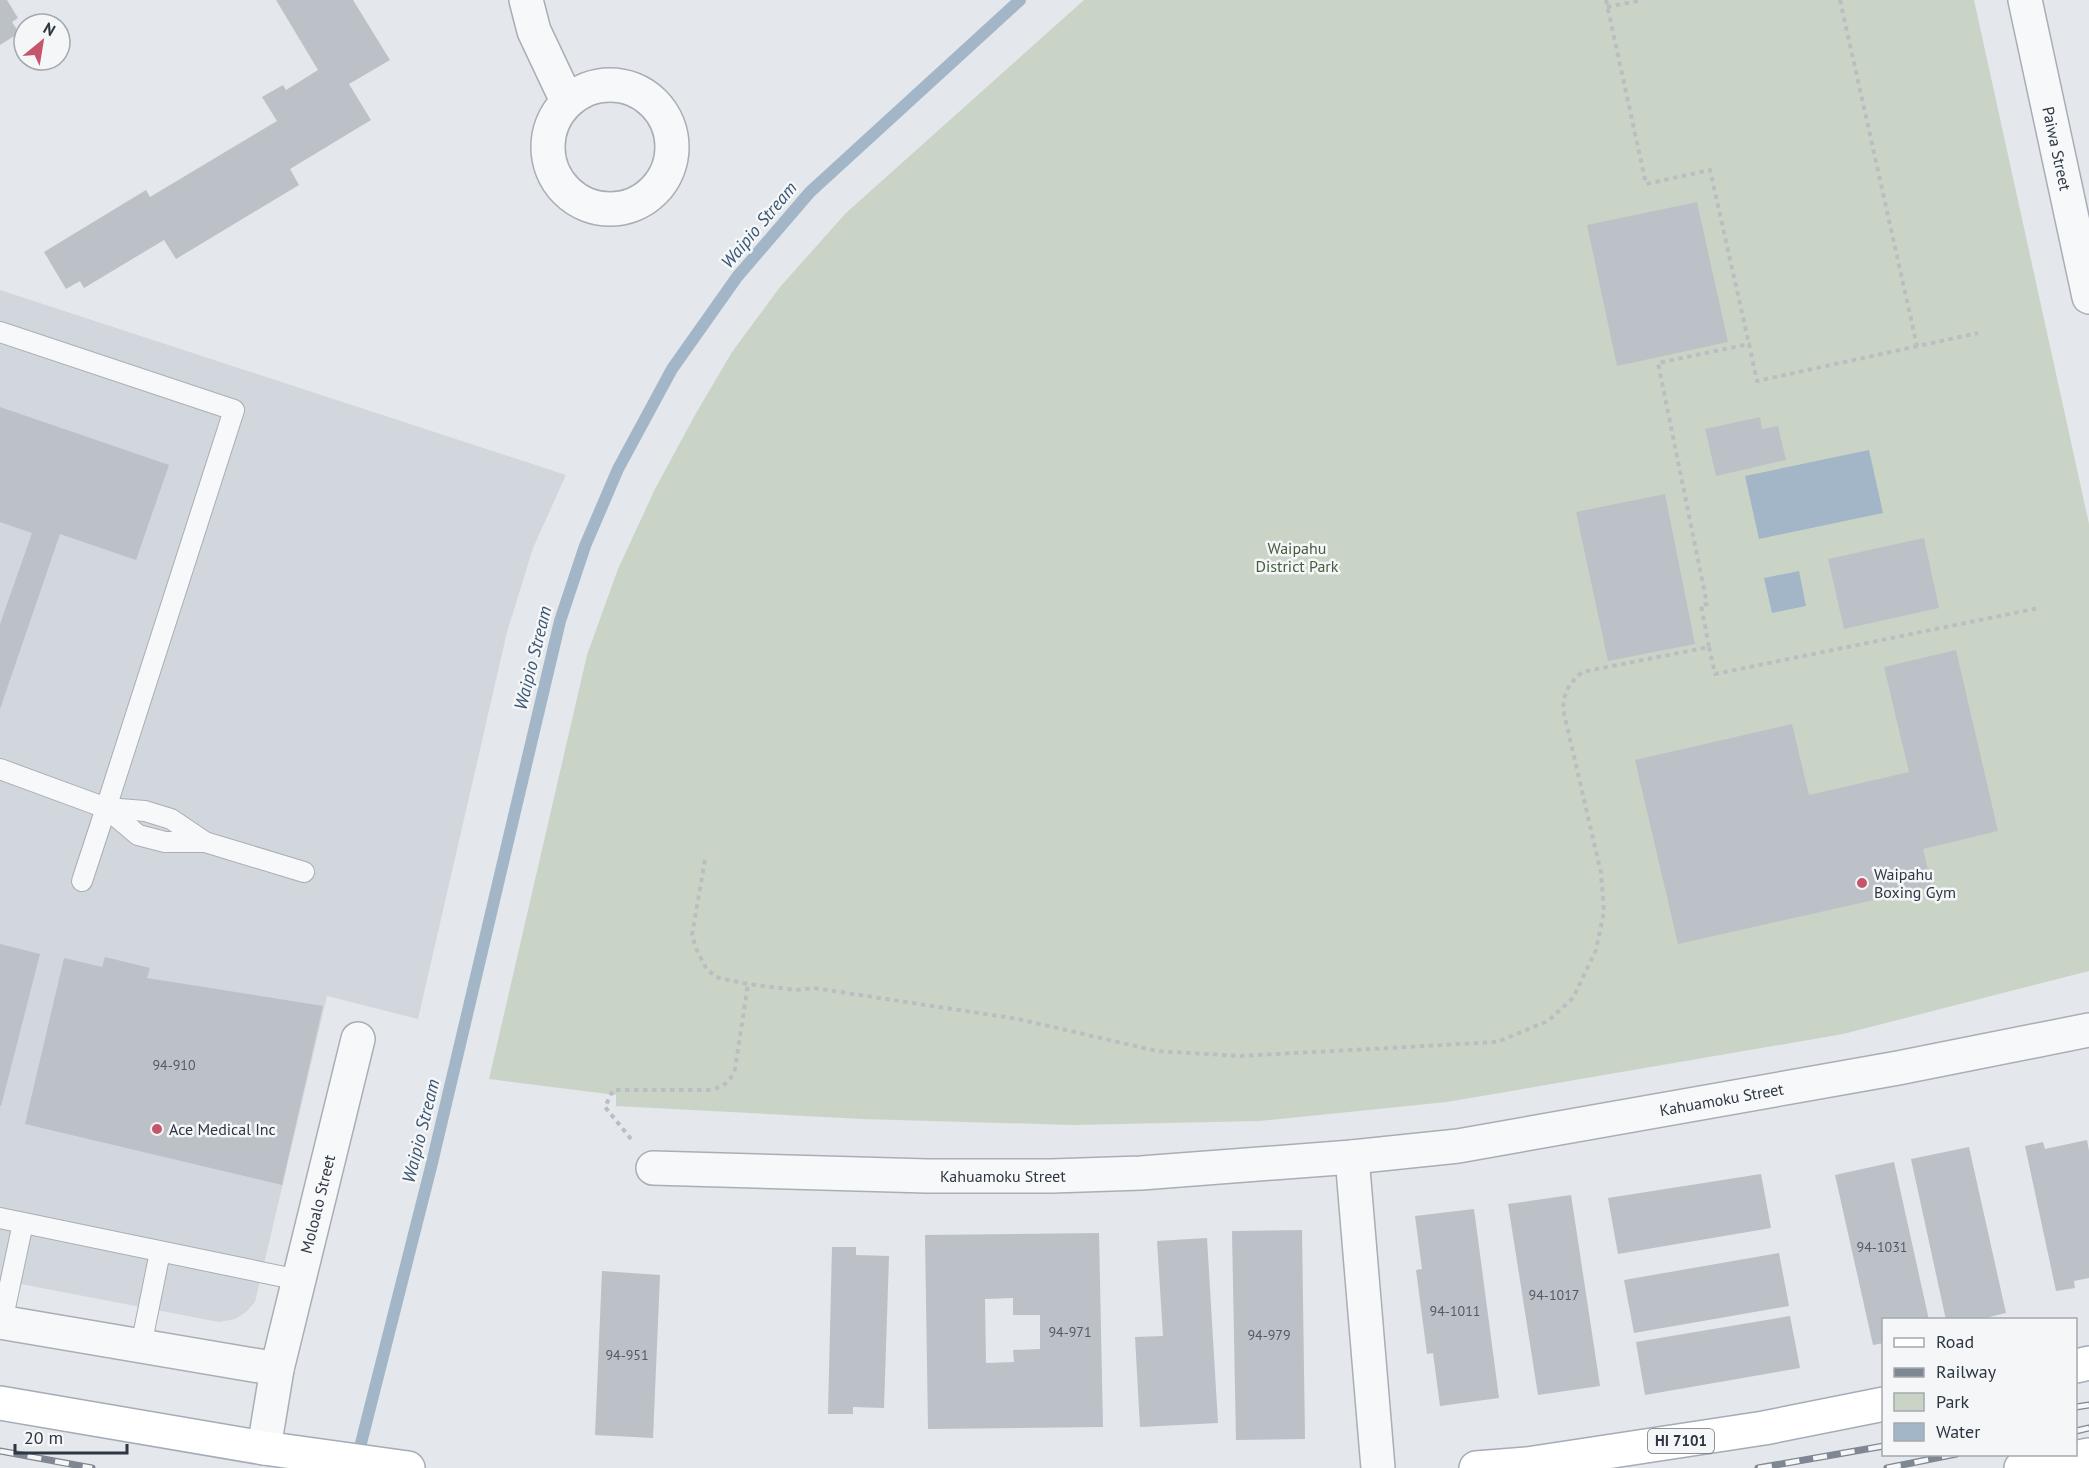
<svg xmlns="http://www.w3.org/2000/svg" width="2089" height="1468" viewBox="0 0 2089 1468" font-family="'PT Sans',sans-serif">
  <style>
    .built { fill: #d2d6dd }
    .green { fill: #cad4c6 }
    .water { fill: #a2b6c7 }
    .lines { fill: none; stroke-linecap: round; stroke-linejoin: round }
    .stream { stroke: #a2b6c7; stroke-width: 12 }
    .building { fill: #bcc1c7; fill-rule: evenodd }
    .service-casing { stroke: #a9aeb5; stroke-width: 22 }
    .minor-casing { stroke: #a9aeb5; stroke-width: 36 }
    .tertiary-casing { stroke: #a9aeb5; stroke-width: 36 }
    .primary-casing { stroke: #a4acb6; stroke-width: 36 }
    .path { stroke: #babec2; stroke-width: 4; stroke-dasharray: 4.5 4.5; stroke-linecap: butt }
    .service { stroke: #f7f8f9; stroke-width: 20 }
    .minor { stroke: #f7f8f9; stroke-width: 33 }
    .tertiary { stroke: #f7f8f9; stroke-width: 33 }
    .primary { stroke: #fff; stroke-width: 33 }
    .rail-casing { stroke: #7f8793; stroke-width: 7 }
    .rail { stroke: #f4f6f8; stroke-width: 4.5; stroke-dasharray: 14; stroke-linecap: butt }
    .poi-dot { fill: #c4556b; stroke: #f4f6f8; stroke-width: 2 }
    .labels { text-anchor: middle; stroke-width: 5; stroke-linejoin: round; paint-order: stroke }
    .number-label { font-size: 14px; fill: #515963 }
    .shield { fill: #f4f6f8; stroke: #697079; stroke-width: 1.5 }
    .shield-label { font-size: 15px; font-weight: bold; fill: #2d3642 }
    .street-label { font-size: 16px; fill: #2d3642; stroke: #f4f6f8 }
    .park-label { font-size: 16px; fill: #435d3b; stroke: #f4f6f8 }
    .poi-label { font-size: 16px; fill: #2d3642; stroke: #f4f6f8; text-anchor: start }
    .water-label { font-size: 18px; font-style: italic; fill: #3a5673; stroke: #f4f6f8 }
  </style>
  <rect width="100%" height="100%" fill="#e4e7eb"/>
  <polygon class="built" points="0,290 566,475 533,548 507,632 418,1019 327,996 255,1302 246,1312 235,1319 219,1322 0,1280"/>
  <polygon class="green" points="1084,0 1974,0 2089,524 2089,971 1843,1034 1447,1102 1259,1121 1074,1125 862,1119 616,1106 616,1095 489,1079 587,655 618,569 655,489 695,415 732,352 780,287 846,213"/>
  <g class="water">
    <polygon points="1869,450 1883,513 1759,539 1745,476"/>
    <polygon points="1799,571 1806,606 1772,613 1764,578"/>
  </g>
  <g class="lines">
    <polyline class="stream" points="357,1459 432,1163 560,621 585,546 618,469 672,369 737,277 810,192 1020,0"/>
  </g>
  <g class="building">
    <polygon points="0,0 7,0 18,18 12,22 19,33 0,45"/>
    <polygon points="276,0 353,0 390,60 349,84 371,120 290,169 299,185 176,259 164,240 84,288 80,281 66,289 44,252 146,190 150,197 277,121 262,97 283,85 286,90 318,70"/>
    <polygon points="1697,202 1728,342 1617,366 1587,225"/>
    <polygon points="0,407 169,465 136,560 60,534 0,709 0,624 32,533 0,522"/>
    <polygon points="1760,417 1762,429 1778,426 1786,460 1716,476 1705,429"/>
    <polygon points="1665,494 1695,644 1608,661 1576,512"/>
    <polygon points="1924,538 1939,608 1844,629 1828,559"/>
    <polygon points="1956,650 1998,831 1923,849 1932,887 1678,944 1635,760 1792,724 1809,795 1909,772 1884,667"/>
    <polygon points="0,944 40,954 1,1106 0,1106"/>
    <polygon points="105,957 150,968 147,978 323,1006 282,1185 25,1124 64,958 102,967"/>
    <polygon points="2087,1140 2089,1151 2089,1278 2074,1281 2075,1288 2056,1291 2025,1146 2043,1142 2045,1149"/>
    <polygon points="1969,1147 2006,1313 1977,1320 1946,1320 1911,1159"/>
    <polygon points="1894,1162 1929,1320 1884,1320 1884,1343 1873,1345 1835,1175"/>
    <polygon points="1761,1174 1771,1228 1618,1254 1608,1198"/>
    <polygon points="1571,1195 1600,1386 1538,1395 1508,1204"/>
    <polygon points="1474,1209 1499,1398 1440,1406 1433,1353 1427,1354 1416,1270 1422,1269 1415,1216"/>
    <polygon points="1302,1230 1305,1439 1236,1440 1232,1231"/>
    <path d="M1099,1233l4,194 -175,2 -3,-194zM1013,1298v17h27v34l-27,1 1,12 -28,1 -1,-64z"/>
    <polygon points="1207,1238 1218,1423 1140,1427 1135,1337 1163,1336 1157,1241"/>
    <polygon points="832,1247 856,1247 856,1255 889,1256 884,1408 853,1407 853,1414 828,1414"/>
    <polygon points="1779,1253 1789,1306 1634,1333 1624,1280"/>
    <polygon points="602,1271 660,1275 653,1438 595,1435"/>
    <polygon points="1790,1316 1800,1368 1645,1395 1636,1342"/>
  </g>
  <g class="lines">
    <g class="service-casing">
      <g id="service">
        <polyline points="0,332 234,410 106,808 0,769"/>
        <polyline points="106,808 138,835 165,842 205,842 304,872"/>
        <polyline points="106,808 145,811 171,819 205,842"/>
        <polyline points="82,881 106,808"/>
        <polyline points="0,1218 299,1280"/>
        <polyline points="2,1322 23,1223"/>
        <polyline points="141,1346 160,1252"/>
      </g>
    </g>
    <g class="minor-casing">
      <g id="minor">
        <polyline points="526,0 534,31 567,101"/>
        <circle cx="610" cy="147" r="62"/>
        <polyline points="1352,1157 1378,1468"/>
        <path id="s1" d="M653,1168l274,8h125l89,-3 211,-16 106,-11 440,-78 191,-38"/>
        <polyline points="0,1322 277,1369"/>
        <path id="s2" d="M264,1448l13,-79 81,-330"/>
      </g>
    </g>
    <g class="tertiary-casing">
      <g id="tertiary">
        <path id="s3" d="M2025,0l64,297"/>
      </g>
    </g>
    <g class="primary-casing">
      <g id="primary">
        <polyline points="2076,1366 2089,1363"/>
        <polyline points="0,1403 264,1448 408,1468"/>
        <polyline points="1476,1468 1527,1464 1764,1428 1884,1404"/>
        <polyline points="2021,1468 2089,1455"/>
      </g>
    </g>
    <g class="path">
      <polyline points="1606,0 1646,184 1710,170 1749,344"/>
      <polyline points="1840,0 1917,346"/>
      <polyline points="1607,7 1642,0"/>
      <polyline points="1709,647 1715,674 2039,608"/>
      <path d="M705,860l-13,75 5,16 10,19 12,8 29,6 48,6 18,-2 204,31 139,32 84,5 256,-14 51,-21 25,-23 23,-48 8,-38 -3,-39 -38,-164c1,-18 6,-25 19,-37l127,-25 -8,-42 6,-1 -49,-241 91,-19 8,37 221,-48"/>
      <path d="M631,1139l-26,-32 8,-17h96c14,-3 21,-7 26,-21l13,-85"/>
    </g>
    <use href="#service" class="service"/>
    <use href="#minor" class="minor"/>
    <use href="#tertiary" class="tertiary"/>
    <use href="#primary" class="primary"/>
    <g class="rail-casing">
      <g id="rail">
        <polyline points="2076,1407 2089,1405"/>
        <polyline points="2076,1431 2089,1428"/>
        <polyline points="0,1451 92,1468"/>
        <polyline points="1758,1468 1884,1446"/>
        <polyline points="1887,1468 1956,1454"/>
      </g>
    </g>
    <use href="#rail" class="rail"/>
  </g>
  <g class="poi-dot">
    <circle cx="1862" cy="883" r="6"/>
    <circle cx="157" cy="1129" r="6"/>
  </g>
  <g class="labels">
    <g class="number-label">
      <text x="174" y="1070">94-910</text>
      <text x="1882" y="1252">94-1031</text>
      <text x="1554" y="1300">94-1017</text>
      <text x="1455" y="1316">94-1011</text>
      <text x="1070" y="1337">94-971</text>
      <text x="1269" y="1340">94-979</text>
      <text x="627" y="1360">94-951</text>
    </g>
    <rect class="shield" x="1648" y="1429" width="66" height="24" rx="4.5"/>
    <g class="shield-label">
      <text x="1681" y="1446">HI 7101</text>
    </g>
    <g class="street-label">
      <text dy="6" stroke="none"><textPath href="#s3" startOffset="152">Paiwa Street</textPath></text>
      <text dy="6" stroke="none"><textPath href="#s1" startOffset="1074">Kahuamoku Street</textPath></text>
      <text dy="6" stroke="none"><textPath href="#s1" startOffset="350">Kahuamoku Street</textPath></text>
      <text dy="6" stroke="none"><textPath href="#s2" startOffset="250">Moloalo Street</textPath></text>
    </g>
    <g class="park-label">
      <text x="1297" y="554">Waipahu<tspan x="1297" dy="18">District Park</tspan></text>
    </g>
    <g class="poi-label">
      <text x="1874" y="880">Waipahu<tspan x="1874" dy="18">Boxing Gym</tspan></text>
      <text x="169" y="1135">Ace Medical Inc</text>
    </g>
    <g class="water-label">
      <text transform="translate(759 225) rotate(-50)" y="6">Waipio Stream</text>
      <text transform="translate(533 658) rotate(-76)" y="6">Waipio Stream</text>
      <text transform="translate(421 1131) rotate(-76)" y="6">Waipio Stream</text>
    </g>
  </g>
  <rect x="1882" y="1318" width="195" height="138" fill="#f4f6f8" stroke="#a4a9af" stroke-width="1.5"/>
  <rect x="1894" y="1338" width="30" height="9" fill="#ffffff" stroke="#a4a9af" stroke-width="1.5"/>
  <text x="1936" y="1348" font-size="18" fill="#2d3642">Road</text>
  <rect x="1894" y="1368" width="30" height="9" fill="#7f8793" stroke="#a4a9af" stroke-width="1.5"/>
  <text x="1936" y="1378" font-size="18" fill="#2d3642">Railway</text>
  <rect x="1894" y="1393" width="30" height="18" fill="#cad4c6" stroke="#a4a9af" stroke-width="1.5"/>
  <text x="1936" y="1408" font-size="18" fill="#2d3642">Park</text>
  <rect x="1894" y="1423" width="30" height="18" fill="#a2b6c7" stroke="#a4a9af" stroke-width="1.5"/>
  <text x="1936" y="1438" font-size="18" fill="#2d3642">Water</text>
  <g transform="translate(42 42) rotate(30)"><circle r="28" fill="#f4f6f8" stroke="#a4a9af" stroke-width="1.5"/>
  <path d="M0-4.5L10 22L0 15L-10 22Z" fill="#c4556b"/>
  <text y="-9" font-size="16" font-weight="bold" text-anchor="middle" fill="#2d3642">N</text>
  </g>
  <path d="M15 1444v9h112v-9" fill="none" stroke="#2d3642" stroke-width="3"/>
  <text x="24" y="1444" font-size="18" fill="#2d3642" stroke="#f4f6f8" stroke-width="4.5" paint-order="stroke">20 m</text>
</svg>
